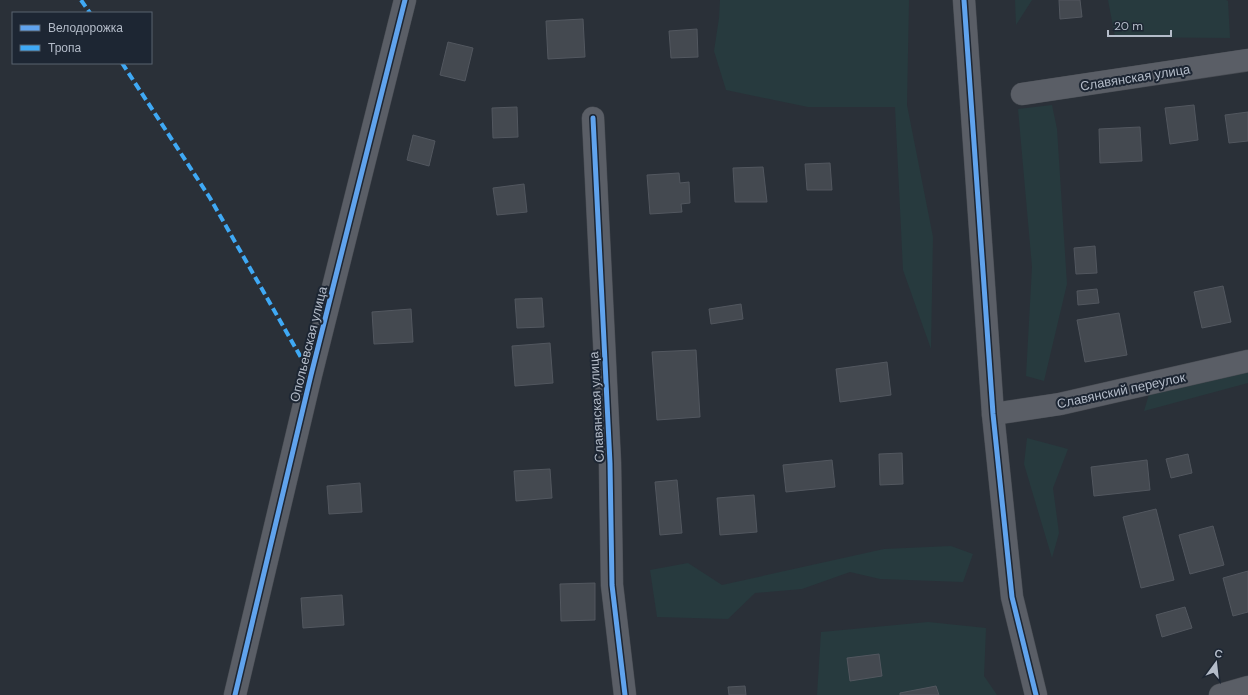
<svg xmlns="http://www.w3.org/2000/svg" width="1248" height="695" viewBox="0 0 1248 695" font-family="'DM Sans',sans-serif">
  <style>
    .green { fill: #273a3e }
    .building { fill: #444950; stroke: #52575f }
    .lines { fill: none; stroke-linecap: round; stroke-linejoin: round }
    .minor-casing { stroke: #484c53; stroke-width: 23 }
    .minor { stroke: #5a5e66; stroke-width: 22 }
    .quiet { stroke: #3fa9f5; stroke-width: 4; stroke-dasharray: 8 4; stroke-linecap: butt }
    .cycleway-casing { stroke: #1d2633; stroke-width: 8 }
    .cycleway { stroke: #60a3ed; stroke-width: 5 }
    .labels { text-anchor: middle; stroke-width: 4; stroke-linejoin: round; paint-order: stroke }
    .street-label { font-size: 13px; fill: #b4bcc9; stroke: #1d2633 }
  </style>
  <rect width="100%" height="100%" fill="#2a3038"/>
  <g class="green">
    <polygon points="720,0 909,0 907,105 933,237 931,349 903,270 895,107 808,107 726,90 714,51 719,18"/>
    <polygon points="1015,0 1032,0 1016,25"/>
    <polygon points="1108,0 1226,0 1228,1 1230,38 1115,37"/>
    <polygon points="1052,105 1057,129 1067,284 1044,381 1026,376 1032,267 1018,109"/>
    <polygon points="1248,372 1248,383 1144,411 1150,391"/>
    <polygon points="1027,438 1068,449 1053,488 1059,533 1052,558 1024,464"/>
    <polygon points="951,546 973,554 963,582 880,579 850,572 802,589 755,593 728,619 657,617 650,570 688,563 722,585 884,549"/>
    <polygon points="928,622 986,628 984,676 997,695 817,695 821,632"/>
  </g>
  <g class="building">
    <polygon points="1059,0 1080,0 1082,17 1060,19"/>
    <polygon points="583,19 585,57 548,59 546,21"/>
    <polygon points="697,29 698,57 671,58 669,31"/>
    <polygon points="448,42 473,48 465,81 440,75"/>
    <polygon points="1194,105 1198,140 1170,144 1165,108"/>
    <polygon points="517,107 518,137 493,138 492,108"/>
    <polygon points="1248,112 1248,141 1229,143 1225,115"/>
    <polygon points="1140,127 1142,161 1100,163 1099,129"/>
    <polygon points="413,135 435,141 429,166 407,160"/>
    <polygon points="830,163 832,190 807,190 805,164"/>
    <polygon points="763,167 767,202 735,202 733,168"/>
    <polygon points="679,173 680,183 689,182 690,203 681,204 682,212 650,214 647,175"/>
    <polygon points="524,184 527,212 497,215 493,188"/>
    <polygon points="1095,246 1097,273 1076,274 1074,248"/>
    <polygon points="1223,286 1231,322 1202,328 1194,292"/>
    <polygon points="1097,289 1099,303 1078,305 1077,291"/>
    <polygon points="542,298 544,327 517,328 515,299"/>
    <polygon points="741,304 743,319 711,324 709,309"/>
    <polygon points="411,309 413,342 374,344 372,312"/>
    <polygon points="1119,313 1127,355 1085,362 1077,320"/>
    <polygon points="550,343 553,383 515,386 512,346"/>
    <polygon points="696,350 700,417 657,420 652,352"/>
    <polygon points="887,362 891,395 840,402 836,369"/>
    <polygon points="902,453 903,484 880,485 879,454"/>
    <polygon points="1188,454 1192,473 1171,478 1166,459"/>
    <polygon points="832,460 835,487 786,492 783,465"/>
    <polygon points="1147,460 1150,490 1094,496 1091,467"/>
    <polygon points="550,469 552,498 516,501 514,471"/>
    <polygon points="677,480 682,533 660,535 655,482"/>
    <polygon points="360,483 362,512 329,514 327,486"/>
    <polygon points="754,495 757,532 720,535 717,498"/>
    <polygon points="1156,509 1174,580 1141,588 1123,517"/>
    <polygon points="1213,526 1224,565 1190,574 1179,535"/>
    <polygon points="1248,571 1248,612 1233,616 1223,578"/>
    <polygon points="595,583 595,620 561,621 560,584"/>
    <polygon points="342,595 344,625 303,628 301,598"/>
    <polygon points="1185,607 1192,628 1162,637 1156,615"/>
    <polygon points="879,654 882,676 850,681 847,658"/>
    <polygon points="745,686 746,695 729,695 728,687"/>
    <polygon points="936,686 939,695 900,695 900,693"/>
  </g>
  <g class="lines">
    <g class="minor-casing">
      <g id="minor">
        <polyline points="964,0 993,414 1012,597 1036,695"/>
        <polyline points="1022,94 1248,60"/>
        <polyline points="593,118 610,463 612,585 625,695"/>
        <polyline points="993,414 1060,404 1248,361"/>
        <polyline points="235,695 311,375 405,0"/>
        <polyline points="1220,695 1248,687"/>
      </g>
    </g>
    <use href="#minor" class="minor"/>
    <g class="quiet">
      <polyline points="81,0 90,13"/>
      <polyline points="122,63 210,198 311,375"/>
    </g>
    <g class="cycleway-casing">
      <g id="cycleway">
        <polyline points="964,0 993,414 1012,597 1036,695"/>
        <polyline points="593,118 610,463 612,585 625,695"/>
        <polyline points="235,695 311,375 405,0"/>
      </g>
    </g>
    <use href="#cycleway" class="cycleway"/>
  </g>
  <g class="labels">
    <g class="street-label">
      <text transform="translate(1135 77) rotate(-9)" y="5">Славянская улица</text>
      <text transform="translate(308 344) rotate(-76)" y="5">Опольевская улица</text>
      <text transform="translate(1121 390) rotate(-12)" y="5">Славянский переулок</text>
      <text transform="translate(596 407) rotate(-93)" y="5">Славянская улица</text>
    </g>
  </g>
  <rect x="12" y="12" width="140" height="52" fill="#1d2633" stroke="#59626f"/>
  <rect x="20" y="25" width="20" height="6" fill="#60a3ed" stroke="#59626f"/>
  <text x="48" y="32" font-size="12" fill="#b4bcc9">Велодорожка</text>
  <rect x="20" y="45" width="20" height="6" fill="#3fa9f5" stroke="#59626f"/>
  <text x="48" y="52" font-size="12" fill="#b4bcc9">Тропа</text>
  <g transform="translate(1216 663) rotate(15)" stroke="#1d2633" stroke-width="3" paint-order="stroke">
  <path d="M0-3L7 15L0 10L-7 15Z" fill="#b4bcc9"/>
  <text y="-6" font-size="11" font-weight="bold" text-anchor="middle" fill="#b4bcc9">С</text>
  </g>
  <path d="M1108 30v6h63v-6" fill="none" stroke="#b4bcc9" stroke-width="2"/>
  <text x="1114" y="30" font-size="12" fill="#b4bcc9" stroke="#1d2633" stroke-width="3" paint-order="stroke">20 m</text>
</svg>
